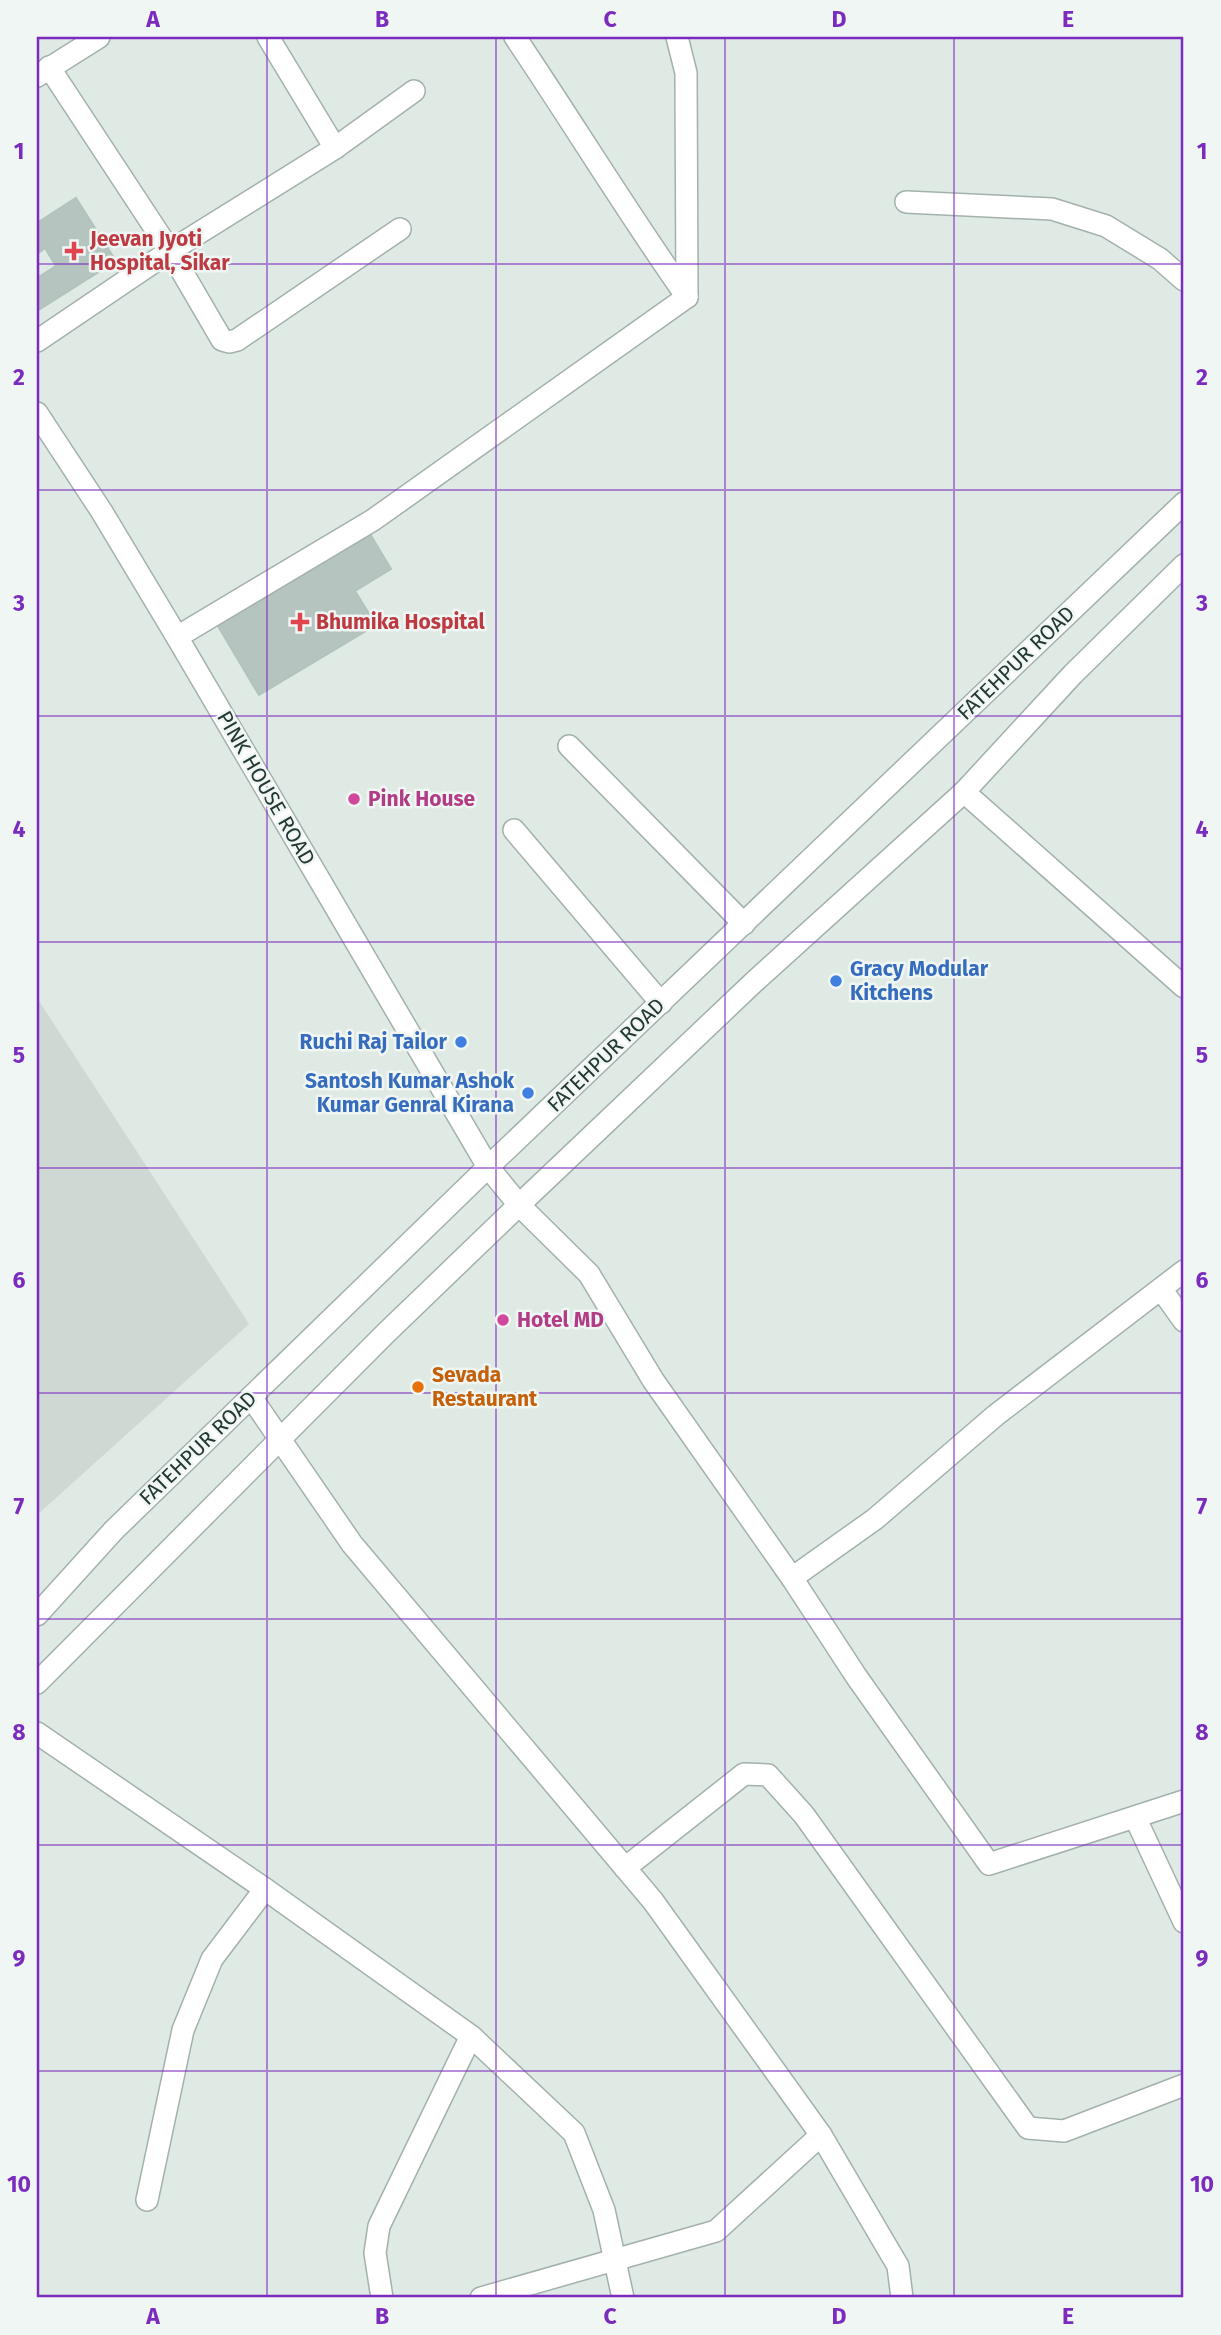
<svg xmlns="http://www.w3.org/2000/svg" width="1221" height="2335" viewBox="0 0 1221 2335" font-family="'Fira Sans',sans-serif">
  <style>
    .built { fill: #ced9d4 }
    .building { fill: #b5c4be; stroke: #b2c3bc; stroke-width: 2 }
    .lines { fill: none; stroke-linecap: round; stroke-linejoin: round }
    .minor-casing { stroke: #a3b1ac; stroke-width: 24 }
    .minor { stroke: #fff; stroke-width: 21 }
    .grid { fill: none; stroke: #7b2cbf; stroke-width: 2; stroke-opacity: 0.55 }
    .health-dot { fill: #e0444e; stroke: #f0f6f3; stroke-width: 2.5 }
    .hotel-dot { fill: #d1479c; stroke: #f0f6f3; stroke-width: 2.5 }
    .shop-dot { fill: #3f7fe0; stroke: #f0f6f3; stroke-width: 2.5 }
    .food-dot { fill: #e8710a; stroke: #f0f6f3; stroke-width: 2.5 }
    .labels { text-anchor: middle; stroke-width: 5; stroke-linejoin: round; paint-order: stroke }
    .health-label { font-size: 21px; font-weight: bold; fill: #be3a42; stroke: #f0f6f3; text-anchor: start }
    .street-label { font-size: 21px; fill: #223832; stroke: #f0f6f3 }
    .hotel-label { font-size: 21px; font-weight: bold; fill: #b23c85; stroke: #f0f6f3; text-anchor: start }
    .shop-label { font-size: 21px; font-weight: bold; fill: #366cbe; stroke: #f0f6f3; text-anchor: end }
    .food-label { font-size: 21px; font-weight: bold; fill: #c56008; stroke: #f0f6f3; text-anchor: start }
    .neatline { fill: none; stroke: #7b2cbf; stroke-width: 2.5 }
    .grid-label { font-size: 23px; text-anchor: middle; font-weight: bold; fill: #7b2cbf }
  </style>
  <rect width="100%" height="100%" fill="#dfeae5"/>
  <polygon class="built" points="37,998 249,1324 37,1515"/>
  <g class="building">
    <polygon points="76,198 116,261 37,311 37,278 56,266 45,248 37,254 37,223"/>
    <polygon points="367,529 391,569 355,591 376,625 259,695 215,621"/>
  </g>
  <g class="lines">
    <g class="minor-casing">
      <g id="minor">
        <polyline points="268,37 335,148"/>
        <path d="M515,37c58,86 112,175 172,260"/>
        <polyline points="677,37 686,73 687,297"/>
        <polyline points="49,67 170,251 222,340 229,342 237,340 400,229"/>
        <polyline points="37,76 99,37"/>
        <polyline points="906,202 1052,209 1106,226 1160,259 1184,280"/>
        <polyline points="37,341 170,251 335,148 414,91"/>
        <polyline points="37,413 102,512 177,637 488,1167 519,1205 589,1274 653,1380 792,1578 856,1676 989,1864 1184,1801"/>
        <polyline points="177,637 373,520 687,297"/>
        <polyline points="569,746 744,924"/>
        <polyline points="964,792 1184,987"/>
        <polyline points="514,830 661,1003"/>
        <polyline points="1161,1289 1184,1321"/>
        <polyline points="251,1397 352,1544 653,1901 821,2135 898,2266 902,2298"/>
        <polyline points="792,1578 875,1519 996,1415 1184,1271"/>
        <polyline points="37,1615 114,1530 251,1397 488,1167 1184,503"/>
        <polyline points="37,1683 386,1333 519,1205 754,982 964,792 1073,674 1184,565"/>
        <polyline points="37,1733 265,1889 471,2036 574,2133 604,2210 623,2298"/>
        <polyline points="1135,1817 1184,1922"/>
        <polyline points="625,1868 744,1774 768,1775 804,1815 1028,2128 1064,2131 1184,2085"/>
        <polyline points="147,2200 183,2030 212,1959 265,1889"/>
        <polyline points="382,2298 375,2253 379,2226 471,2036"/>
        <polyline points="481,2298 716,2231 821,2135"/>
      </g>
    </g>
    <use href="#minor" class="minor"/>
  </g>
  <path class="grid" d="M267,37v2261M496,37v2261M725,37v2261M954,37v2261M37,264h1147M37,490h1147M37,716h1147M37,942h1147M37,1168h1147M37,1393h1147M37,1619h1147M37,1845h1147M37,2071h1147"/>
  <g class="health-dot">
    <path d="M70.5 240.5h7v7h7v7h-7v7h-7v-7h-7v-7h7z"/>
    <path d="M296.5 611.5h7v7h7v7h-7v7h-7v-7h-7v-7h7z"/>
  </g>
  <g class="hotel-dot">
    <circle cx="354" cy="799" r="7"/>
    <circle cx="503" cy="1320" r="7"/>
  </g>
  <g class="shop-dot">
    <circle cx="836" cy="981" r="7"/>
    <circle cx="461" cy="1042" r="7"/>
    <circle cx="528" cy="1093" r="7"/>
  </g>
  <circle class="food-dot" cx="418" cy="1387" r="7"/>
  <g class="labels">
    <g class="health-label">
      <text x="90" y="246">Jeevan Jyoti<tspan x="90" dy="24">Hospital, Sikar</tspan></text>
      <text x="316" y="629">Bhumika Hospital</text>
    </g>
    <g class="street-label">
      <text transform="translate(1016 663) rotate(-44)" y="7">FATEHPUR ROAD</text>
      <text transform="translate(266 788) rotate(60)" y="7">PINK HOUSE ROAD</text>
      <text transform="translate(606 1055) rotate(-44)" y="7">FATEHPUR ROAD</text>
      <text transform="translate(198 1448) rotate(-44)" y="7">FATEHPUR ROAD</text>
    </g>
    <g class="hotel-label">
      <text x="368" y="806">Pink House</text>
      <text x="517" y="1327">Hotel MD</text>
    </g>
    <g class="shop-label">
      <text x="850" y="976" text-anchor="start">Gracy Modular<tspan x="850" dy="24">Kitchens</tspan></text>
      <text x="447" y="1049">Ruchi Raj Tailor</text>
      <text x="514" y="1088">Santosh Kumar Ashok<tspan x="514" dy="24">Kumar Genral Kirana</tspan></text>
    </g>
    <g class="food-label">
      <text x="432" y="1382">Sevada<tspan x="432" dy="24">Restaurant</tspan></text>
    </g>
  </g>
  <rect width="1221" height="2335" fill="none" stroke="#f0f6f3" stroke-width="77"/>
  <rect x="38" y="38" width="1144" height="2258" class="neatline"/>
  <g class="grid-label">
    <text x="153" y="27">A</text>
    <text x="382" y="27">B</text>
    <text x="610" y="27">C</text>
    <text x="839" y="27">D</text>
    <text x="1068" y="27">E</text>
    <text x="19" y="159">1</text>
    <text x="1202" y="159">1</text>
    <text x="19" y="385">2</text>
    <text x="1202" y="385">2</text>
    <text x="19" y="611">3</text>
    <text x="1202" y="611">3</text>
    <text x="19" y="837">4</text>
    <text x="1202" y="837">4</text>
    <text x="19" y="1063">5</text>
    <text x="1202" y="1063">5</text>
    <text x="19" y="1288">6</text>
    <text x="1202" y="1288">6</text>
    <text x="19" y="1514">7</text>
    <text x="1202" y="1514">7</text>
    <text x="19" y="1740">8</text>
    <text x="1202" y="1740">8</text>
    <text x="19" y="1966">9</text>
    <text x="1202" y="1966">9</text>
    <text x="19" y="2192">10</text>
    <text x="1202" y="2192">10</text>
    <text x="153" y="2324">A</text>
    <text x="382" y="2324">B</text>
    <text x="610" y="2324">C</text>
    <text x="839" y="2324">D</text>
    <text x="1068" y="2324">E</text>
  </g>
</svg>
